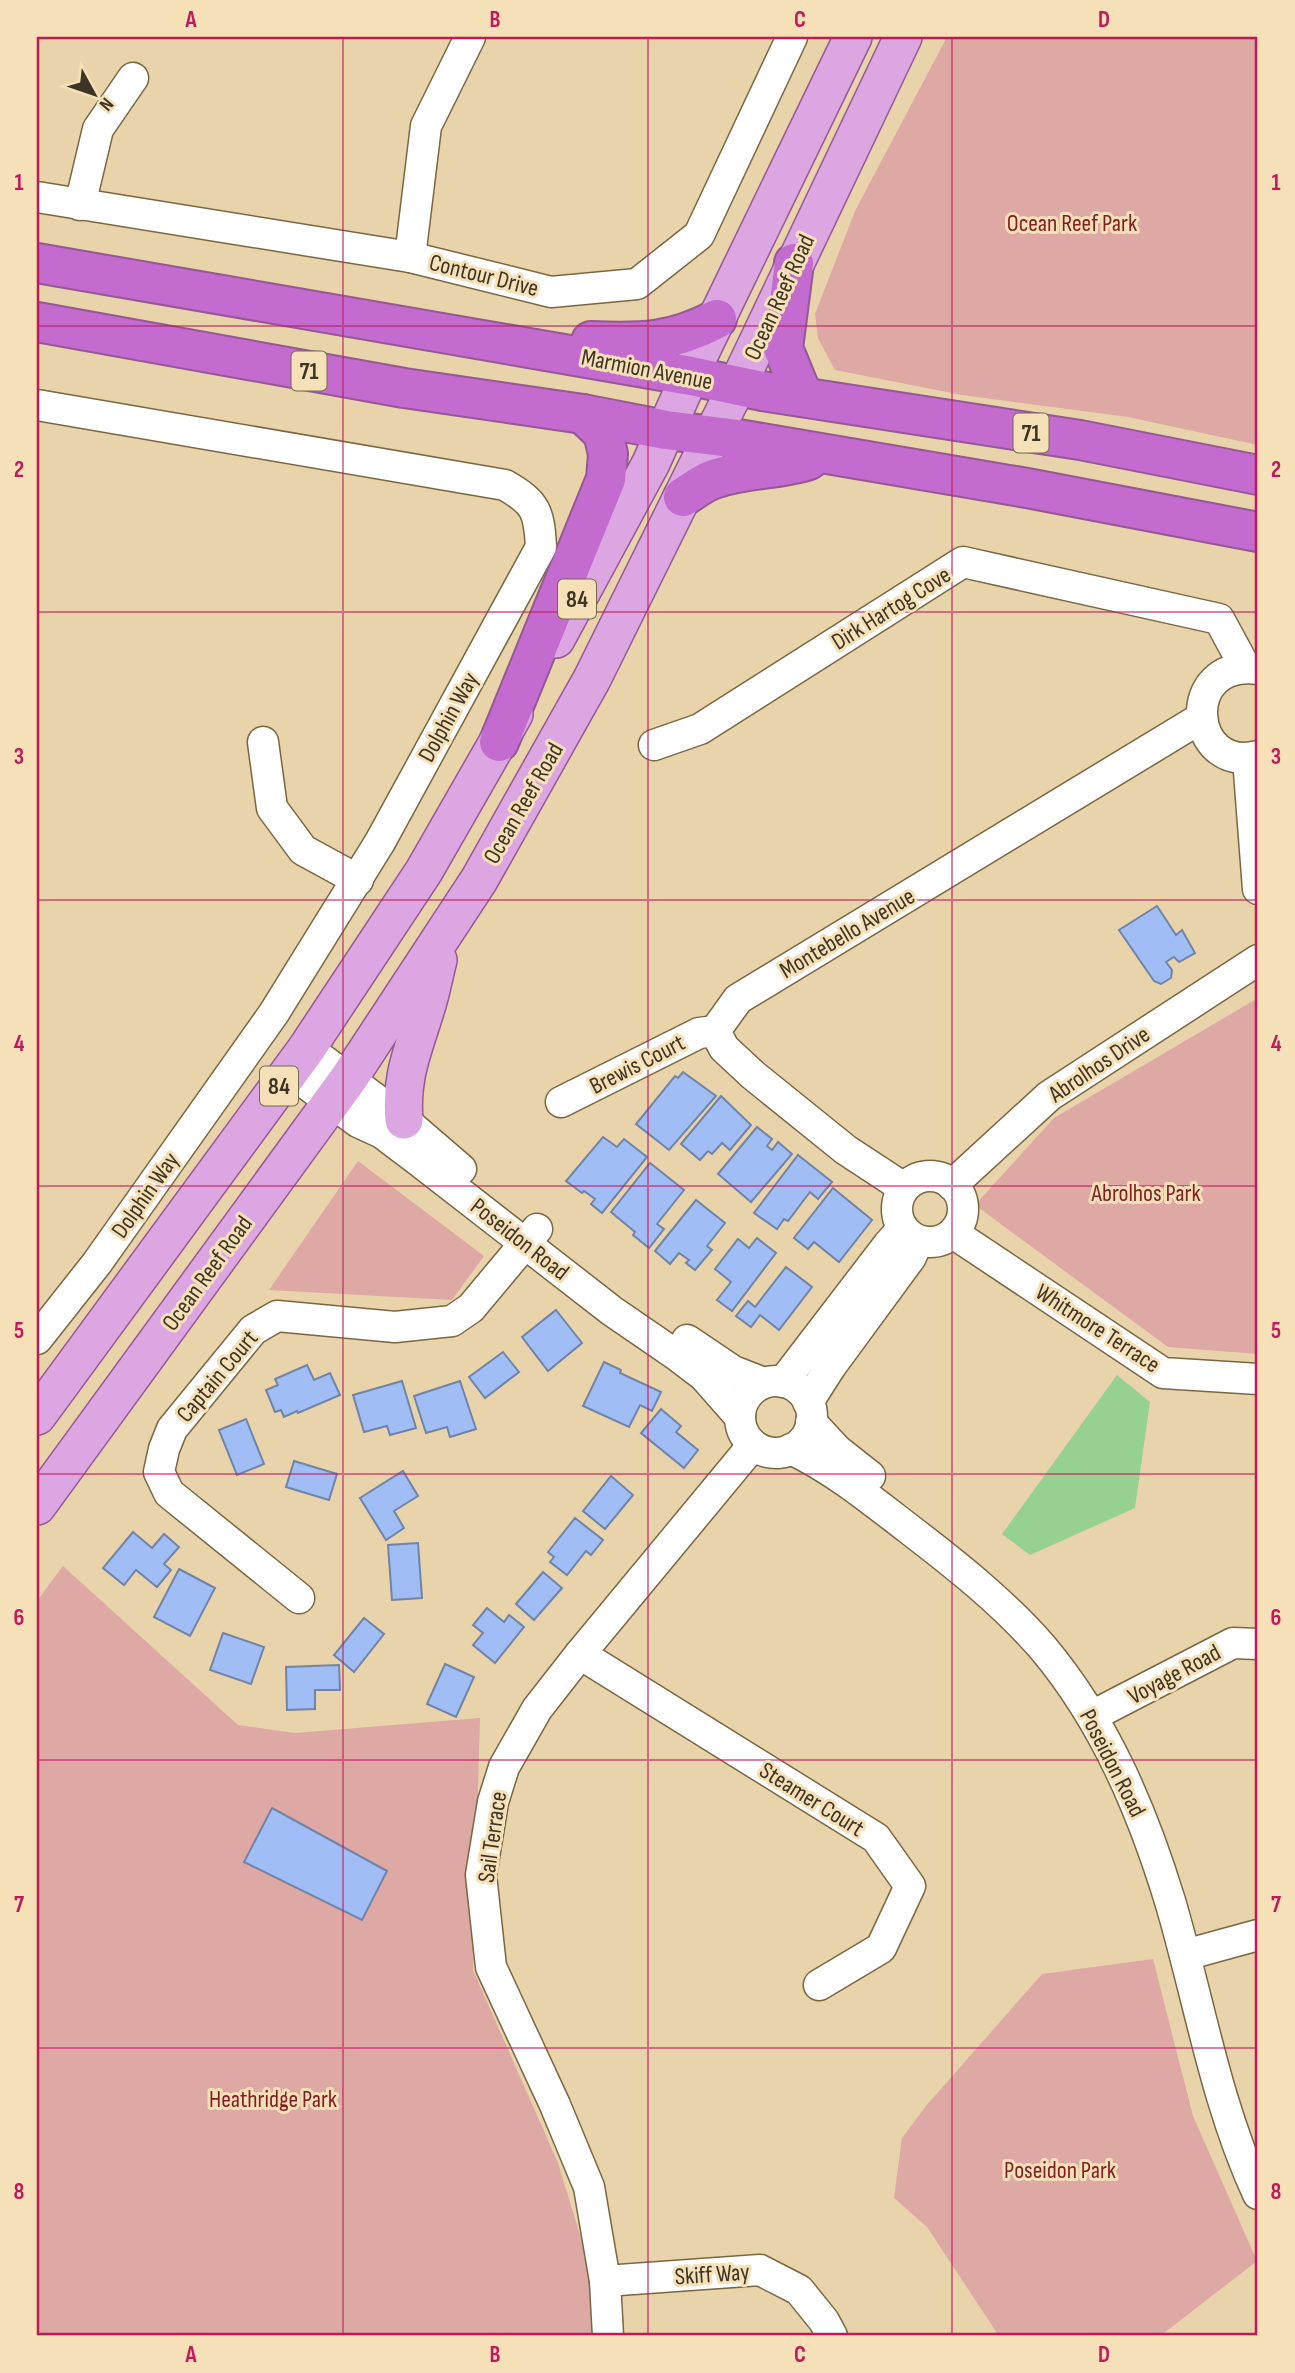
<svg xmlns="http://www.w3.org/2000/svg" width="1295" height="2373" viewBox="0 0 1295 2373" font-family="'Sofia Sans Condensed',sans-serif">
  <style>
    .green { fill: #dea8a4 }
    .water { fill: #96d191 }
    .building { fill: #a0bef5; stroke: #7084a7; stroke-width: 2 }
    .lines { fill: none; stroke-linecap: round; stroke-linejoin: round }
    .minor-casing { stroke: #7a6742; stroke-width: 33 }
    .major-casing { stroke: #955894; stroke-width: 40 }
    .highway-casing { stroke: #955894; stroke-width: 42 }
    .minor { stroke: #fff; stroke-width: 30 }
    .major { stroke: #dca6e3; stroke-width: 37 }
    .highway { stroke: #c46bd0; stroke-width: 38 }
    .grid { fill: none; stroke: #c2185b; stroke-width: 2; stroke-opacity: 0.55 }
    .labels { text-anchor: middle; stroke-width: 6; stroke-linejoin: round; paint-order: stroke }
    .shield { fill: #f6e0b8; stroke: #746850; stroke-width: 2 }
    .shield-label { font-size: 23px; font-weight: bold; fill: #3d3424 }
    .park-label { font-size: 24px; fill: #841e25; stroke: #f6e0b8 }
    .street-label { font-size: 24px; fill: #3d3424; stroke: #f6e0b8 }
    .neatline { fill: none; stroke: #c2185b; stroke-width: 2.5 }
    .grid-label { font-size: 23px; text-anchor: middle; font-weight: bold; fill: #c2185b }
  </style>
  <rect width="100%" height="100%" fill="#e9d3ab"/>
  <g class="green">
    <polygon points="947,37 1258,37 1258,445 1128,417 962,395 835,370 818,338 815,314 855,211"/>
    <polygon points="1258,998 1258,1354 1168,1347 975,1205 1054,1118"/>
    <polygon points="358,1161 484,1256 452,1300 269,1290"/>
    <polygon points="63,1566 238,1725 295,1733 480,1718 473,1970 558,2163 595,2284 593,2336 37,2336 37,1601"/>
    <polygon points="1153,1959 1193,2116 1257,2261 1164,2333 1152,2336 999,2336 927,2227 894,2198 902,2138 926,2106 1042,1974"/>
  </g>
  <polygon class="water" points="1117,1375 1150,1402 1135,1508 1030,1555 1002,1534"/>
  <g class="building">
    <polygon points="1157,906 1176,935 1182,930 1195,953 1179,962 1174,957 1166,962 1172,970 1171,978 1161,984 1154,981 1119,930"/>
    <polygon points="683,1072 716,1096 669,1150 636,1124 675,1076 678,1078"/>
    <polygon points="721,1096 751,1125 730,1150 722,1143 712,1154 708,1151 700,1160 681,1144"/>
    <polygon points="757,1127 772,1139 767,1146 772,1150 778,1142 792,1154 751,1202 718,1174"/>
    <polygon points="603,1137 617,1147 624,1139 647,1157 602,1213 591,1204 595,1199 584,1191 582,1193 566,1181"/>
    <polygon points="798,1155 832,1182 818,1199 810,1192 788,1221 784,1219 777,1229 754,1213"/>
    <polygon points="650,1163 684,1190 657,1224 664,1229 649,1248 633,1235 635,1232 611,1212"/>
    <polygon points="833,1188 872,1220 839,1262 814,1242 808,1249 794,1238"/>
    <polygon points="696,1200 725,1223 707,1246 712,1250 695,1270 686,1263 689,1260 679,1253 670,1264 655,1251"/>
    <polygon points="757,1238 776,1253 732,1311 717,1300 731,1282 715,1269 738,1239 749,1248"/>
    <polygon points="786,1267 812,1287 779,1330 760,1315 751,1327 736,1316 748,1301 755,1307"/>
    <polygon points="556,1310 582,1343 548,1371 522,1337"/>
    <polygon points="503,1352 519,1372 485,1398 469,1377"/>
    <polygon points="604,1362 621,1370 620,1373 661,1392 652,1411 640,1405 629,1427 583,1406"/>
    <polygon points="307,1365 314,1380 330,1373 340,1395 298,1413 297,1411 284,1417 281,1410 275,1412 266,1390 278,1385 275,1379"/>
    <polygon points="402,1381 416,1428 390,1435 387,1426 364,1432 353,1395"/>
    <polygon points="460,1381 476,1429 450,1437 447,1427 426,1433 414,1396"/>
    <polygon points="661,1409 681,1426 676,1432 698,1450 684,1468 641,1433"/>
    <polygon points="246,1419 264,1464 237,1475 219,1430"/>
    <polygon points="294,1461 337,1474 329,1500 286,1487"/>
    <polygon points="403,1471 418,1496 394,1511 404,1528 386,1540 360,1498"/>
    <polygon points="611,1476 633,1495 605,1529 583,1511"/>
    <polygon points="575,1518 603,1540 591,1555 586,1551 567,1575 550,1562 554,1557 548,1552"/>
    <polygon points="133,1532 152,1548 164,1534 179,1547 164,1564 171,1570 157,1587 136,1570 124,1585 103,1568"/>
    <polygon points="418,1543 422,1598 392,1600 388,1545"/>
    <polygon points="179,1569 215,1588 190,1636 154,1617"/>
    <polygon points="543,1572 562,1588 534,1620 516,1604"/>
    <polygon points="487,1608 504,1622 509,1615 524,1627 495,1663 473,1645 483,1633 473,1625"/>
    <polygon points="364,1618 384,1634 354,1672 334,1655"/>
    <polygon points="223,1633 264,1647 251,1684 210,1670"/>
    <polygon points="445,1664 474,1677 456,1717 427,1704"/>
    <polygon points="339,1665 340,1690 315,1690 315,1709 287,1710 286,1667"/>
    <polygon points="272,1808 387,1871 362,1920 244,1862"/>
  </g>
  <g class="lines">
    <g class="minor-casing">
      <g id="minor">
        <polyline points="37,197 410,257 551,292 637,284 699,235 792,37"/>
        <polyline points="80,205 98,129 133,78"/>
        <polyline points="410,257 426,126 470,37"/>
        <path d="M37,405l468,80c31,18 34,26 36,62l-161,295 -106,171 -177,250 -60,76"/>
        <path d="M1258,669c-80,-10 -69,105 0,87"/>
        <polyline points="263,742 272,808 303,850 358,880"/>
        <polyline points="654,745 700,729 963,562 1219,619 1245,667"/>
        <polyline points="1248,759 1258,889"/>
        <polyline points="307,1048 404,1120 461,1169"/>
        <polyline points="290,1072 358,1122 382,1133 419,1161 612,1311 679,1357 704,1376 740,1417"/>
        <polyline points="561,1102 699,1033 715,1031"/>
        <circle cx="930" cy="1209" r="33"/>
        <polyline points="952,1185 1049,1096 1258,960"/>
        <polyline points="904,1188 846,1150 753,1075 724,1048 715,1031 738,999 1201,718"/>
        <polyline points="953,1233 1163,1373 1258,1379"/>
        <polyline points="687,1340 733,1371 764,1383"/>
        <circle cx="776" cy="1417" r="36"/>
        <polyline points="783,1382 888,1245 902,1229"/>
        <polyline points="808,1402 831,1366 911,1257 918,1241"/>
        <polyline points="811,1422 837,1450 870,1476"/>
        <path d="M791,1449c44,21 80,51 118,80 47,36 95,74 134,119 62,74 99,162 127,253 29,98 45,200 88,293"/>
        <polyline points="299,1598 169,1493 159,1472 164,1449 172,1429 253,1330 277,1316 395,1327 452,1321 471,1308 537,1229"/>
        <polyline points="580,1654 876,1838 910,1886 881,1948 819,1985"/>
        <polyline points="1092,1716 1233,1643 1258,1644"/>
        <polyline points="1185,1955 1258,1935"/>
        <polyline points="605,2281 760,2270 799,2290 824,2321 832,2336"/>
        <polyline points="608,2336 605,2281 589,2187 555,2105 491,1967 481,1875 493,1802 504,1767 537,1709 580,1654 753,1445"/>
      </g>
    </g>
    <g class="major-casing">
      <g id="major">
        <polyline points="556,639 651,463 700,353 853,37"/>
        <path d="M404,1120c-4,-43 10,-72 22,-112 5,-16 8,-32 12,-48"/>
        <polyline points="37,1416 307,1048 424,871 514,714"/>
        <polyline points="37,1506 349,1078 479,880 592,679 737,386 903,37"/>
      </g>
    </g>
    <g class="highway-casing">
      <g id="highway">
        <polyline points="37,263 691,376 762,391 1080,440 1258,475"/>
        <polyline points="794,263 783,348 803,397"/>
        <polyline points="37,322 404,388 583,414 666,430 738,439 1027,488 1258,532"/>
        <path d="M591,341c50,2 81,2 126,-22"/>
        <path d="M683,497c11,-7 22,-16 34,-19 30,-10 62,-8 92,-18"/>
        <polyline points="499,742 606,479 608,454 603,433 583,414"/>
      </g>
    </g>
    <use href="#minor" class="minor"/>
    <use href="#major" class="major"/>
    <use href="#highway" class="highway"/>
  </g>
  <path class="grid" d="M343,37v2299M648,37v2299M952,37v2299M37,326h1221M37,612h1221M37,900h1221M37,1186h1221M37,1474h1221M37,1760h1221M37,2048h1221"/>
  <g class="labels">
    <g class="shield">
      <rect x="291.5" y="351.5" width="35" height="39" rx="5"/>
      <rect x="1013.5" y="413.5" width="35" height="39" rx="5"/>
      <rect x="558" y="579.5" width="38" height="39" rx="5"/>
      <rect x="260" y="1066.5" width="38" height="39" rx="5"/>
    </g>
    <g class="shield-label">
      <text x="309" y="379">71</text>
      <text x="1031" y="441">71</text>
      <text x="577" y="607">84</text>
      <text x="279" y="1094">84</text>
    </g>
    <g class="park-label">
      <text x="1072" y="231">Ocean Reef Park</text>
      <text x="1146" y="1201">Abrolhos Park</text>
      <text x="273" y="2107">Heathridge Park</text>
      <text x="1060" y="2178">Poseidon Park</text>
    </g>
    <g class="street-label">
      <text transform="translate(484 275) rotate(14)" y="8">Contour Drive</text>
      <text transform="translate(779 297) rotate(-65)" y="8">Ocean Reef Road</text>
      <text transform="translate(647 369) rotate(11)" y="8">Marmion Avenue</text>
      <text transform="translate(891 608) rotate(-32)" y="8">Dirk Hartog Cove</text>
      <text transform="translate(448 717) rotate(-61)" y="8">Dolphin Way</text>
      <text transform="translate(523 803) rotate(-60)" y="8">Ocean Reef Road</text>
      <text transform="translate(847 933) rotate(-31)" y="8">Montebello Avenue</text>
      <text transform="translate(637 1064) rotate(-27)" y="8">Brewis Court</text>
      <text transform="translate(1099 1064) rotate(-34)" y="8">Abrolhos Drive</text>
      <text transform="translate(145 1195) rotate(-55)" y="8">Dolphin Way</text>
      <text transform="translate(520 1239) rotate(38)" y="8">Poseidon Road</text>
      <text transform="translate(207 1273) rotate(-54)" y="8">Ocean Reef Road</text>
      <text transform="translate(1098 1328) rotate(33)" y="8">Whitmore Terrace</text>
      <text transform="translate(217 1376) rotate(-50)" y="8">Captain Court</text>
      <text transform="translate(1174 1674) rotate(-28)" y="8">Voyage Road</text>
      <text transform="translate(1113 1763) rotate(63)" y="8">Poseidon Road</text>
      <text transform="translate(812 1799) rotate(32)" y="8">Steamer Court</text>
      <text transform="translate(492 1837) rotate(-82)" y="8">Sail Terrace</text>
      <text transform="translate(712 2274) rotate(-4)" y="8">Skiff Way</text>
    </g>
  </g>
  <rect width="1295" height="2373" fill="none" stroke="#f6e0b8" stroke-width="77"/>
  <g transform="translate(94 94) rotate(130)" stroke="#f6e0b8" stroke-width="5" paint-order="stroke">
  <path d="M0-5L12 26L0 18L-12 26Z" fill="#3d3424"/>
  <text y="-10" font-size="19" font-weight="bold" text-anchor="middle" fill="#3d3424">N</text>
  </g>
  <rect x="38" y="38" width="1218" height="2296" class="neatline"/>
  <g class="grid-label">
    <text x="191" y="27">A</text>
    <text x="495" y="27">B</text>
    <text x="800" y="27">C</text>
    <text x="1104" y="27">D</text>
    <text x="19" y="190">1</text>
    <text x="1276" y="190">1</text>
    <text x="19" y="477">2</text>
    <text x="1276" y="477">2</text>
    <text x="19" y="764">3</text>
    <text x="1276" y="764">3</text>
    <text x="19" y="1051">4</text>
    <text x="1276" y="1051">4</text>
    <text x="19" y="1338">5</text>
    <text x="1276" y="1338">5</text>
    <text x="19" y="1625">6</text>
    <text x="1276" y="1625">6</text>
    <text x="19" y="1912">7</text>
    <text x="1276" y="1912">7</text>
    <text x="19" y="2199">8</text>
    <text x="1276" y="2199">8</text>
    <text x="191" y="2362">A</text>
    <text x="495" y="2362">B</text>
    <text x="800" y="2362">C</text>
    <text x="1104" y="2362">D</text>
  </g>
</svg>
